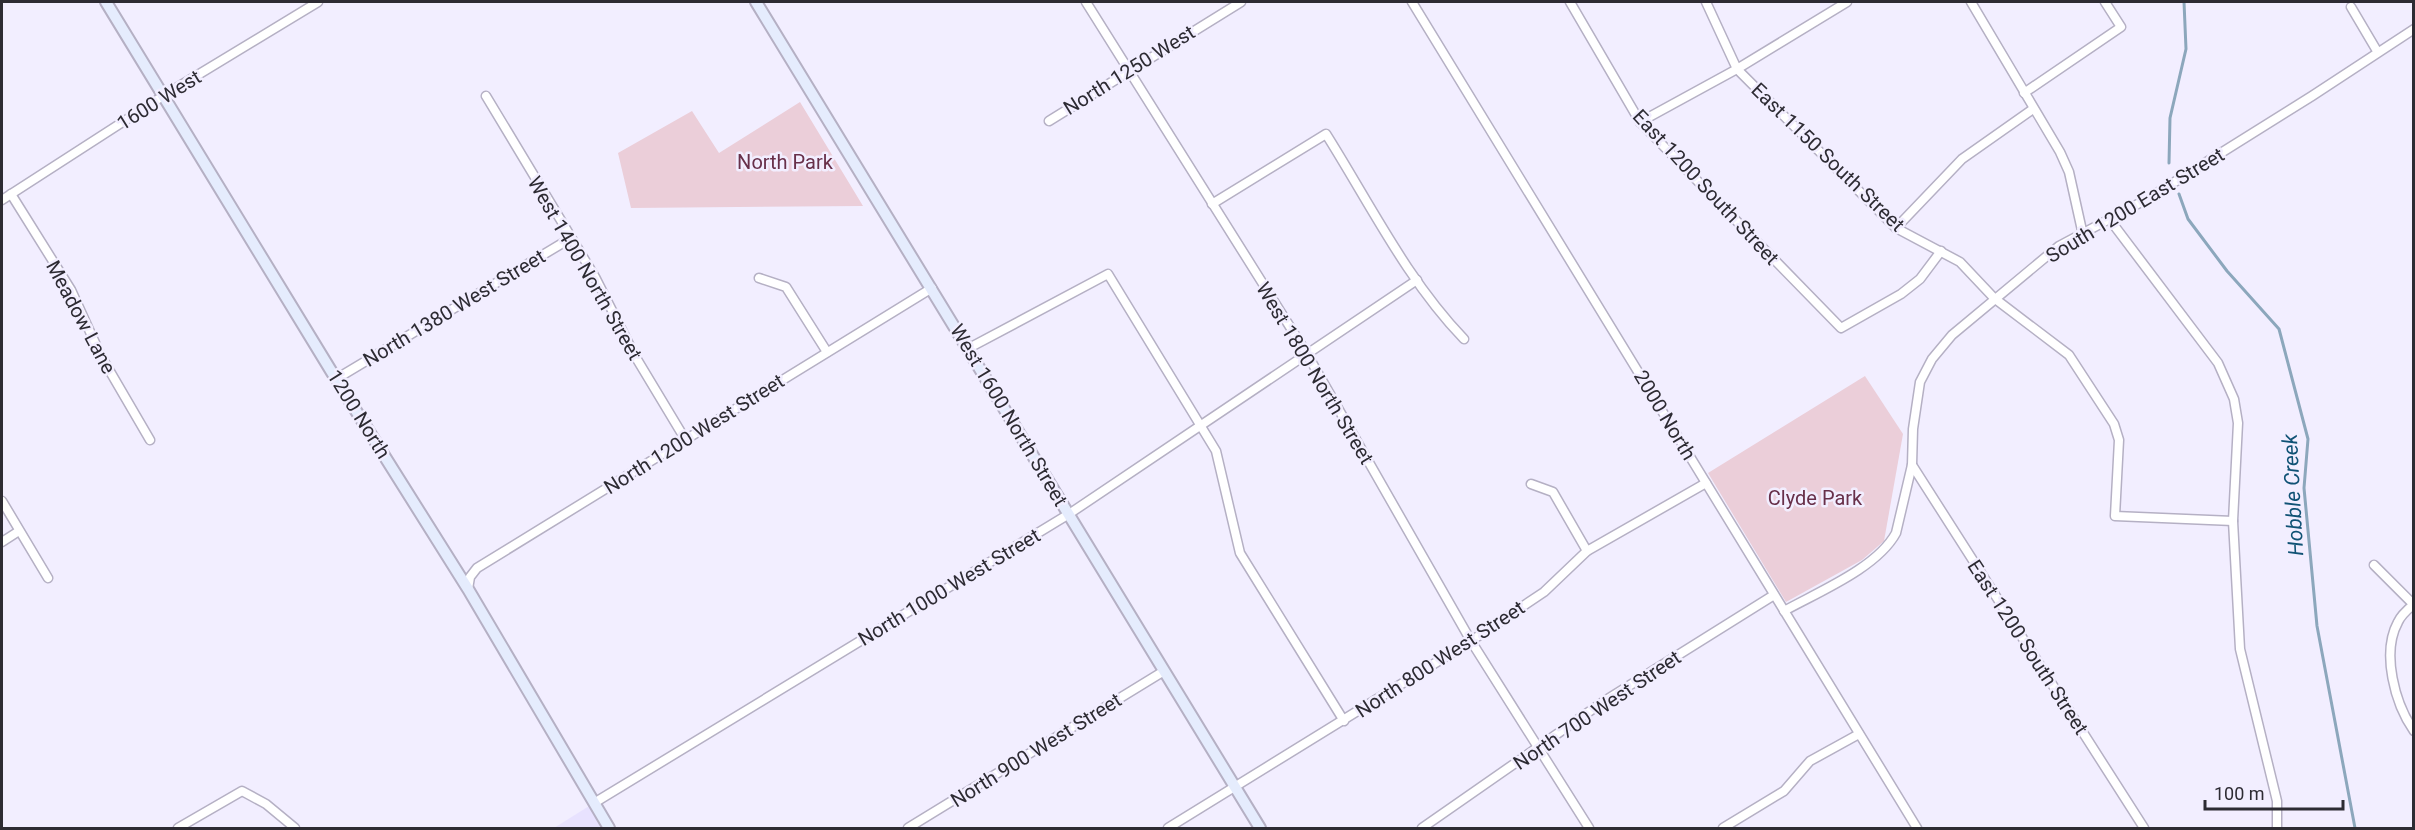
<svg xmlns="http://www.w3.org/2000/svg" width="2415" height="830" viewBox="0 0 2415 830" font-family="Roboto,sans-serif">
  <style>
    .built { fill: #e8e2ff }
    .green { fill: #ebced9 }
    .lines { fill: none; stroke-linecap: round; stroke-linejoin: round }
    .stream { stroke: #8ca7bc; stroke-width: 3 }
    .street-casing { stroke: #b5b0c4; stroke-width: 11 }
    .secondary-casing { stroke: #b5b0c4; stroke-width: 14 }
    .street { stroke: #fff; stroke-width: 8 }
    .secondary { stroke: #e5ecfd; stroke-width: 10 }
    .labels { text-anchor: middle; stroke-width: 5; stroke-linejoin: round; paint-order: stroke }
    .street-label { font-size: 20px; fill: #2d2b33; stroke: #f2eeff }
    .park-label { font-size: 20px; fill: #68304a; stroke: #f2eeff }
    .water-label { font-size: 21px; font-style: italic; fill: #105275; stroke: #f2eeff }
  </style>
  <rect width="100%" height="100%" fill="#f2eeff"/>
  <polygon class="built" points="594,803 609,828 554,828"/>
  <g class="green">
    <polygon points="800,102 863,206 631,208 618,153 692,111 719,153"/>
    <polygon points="1865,376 1903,434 1884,541 1862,560 1786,602 1708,473"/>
  </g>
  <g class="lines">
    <g class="stream">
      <polyline points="2169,163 2170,118 2186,49 2184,2"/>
      <polyline points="2179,194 2188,219 2227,271 2279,329 2308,439 2304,488 2317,626 2355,828"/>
    </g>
    <g class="street-casing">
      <g id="street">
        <polyline points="1086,2 1307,354 1471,641 1589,828"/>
        <polyline points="1412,2 1917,828"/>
        <polyline points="1570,2 1640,122 1841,328 1901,294 1920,279 1941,251"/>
        <polyline points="1706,2 1737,69 1896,228 1960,262 1994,298 2069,355 2114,424 2119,440 2115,516 2233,521"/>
        <polyline points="1971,2 2060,152 2069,172 2083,235"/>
        <polyline points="2351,7 2377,51"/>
        <polyline points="2024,93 2121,27 2105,2"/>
        <polyline points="486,96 595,277 635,356 685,439"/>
        <polyline points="1049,121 1241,2"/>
        <polyline points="1640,122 1737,69 1847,2"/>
        <polyline points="11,194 71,290 101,356 150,440"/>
        <polyline points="2,200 163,96 318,2"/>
        <path d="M1212,204l114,-70c43,68 81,146 138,205"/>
        <polyline points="2110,220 2218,363 2234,399 2238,423 2233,521 2240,649 2277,801 2277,828"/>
        <polyline points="1896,228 1962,159 2033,109"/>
        <polyline points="759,278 786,287 827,352"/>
        <polyline points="969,348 1108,274 1216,451 1240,553 1344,721"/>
        <polyline points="336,379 571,238"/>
        <polyline points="1912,465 2144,828"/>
        <polyline points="1531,484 1553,492 1587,551"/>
        <polyline points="2,501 48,578"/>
        <polyline points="2,542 19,531"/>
        <polyline points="2374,565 2413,604"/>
        <polyline points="468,589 470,577 477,568 932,288"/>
        <path d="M2414,604c-6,5 -13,11 -16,18 -17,31 -3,82 16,109"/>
        <path d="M1784,611c34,-19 93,-43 112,-78l16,-68 1,-36 7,-47 12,-23 20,-24 107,-89 90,-48 163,-102 102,-67"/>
        <polyline points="594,803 1069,514 1417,280"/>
        <polyline points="178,828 242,791 266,804 295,828"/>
        <polyline points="908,828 1164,671"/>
        <polyline points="1168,828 1471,641 1544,592 1587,551 1706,483"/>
        <polyline points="1422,828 1603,702 1774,595"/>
        <polyline points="1723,828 1784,791 1810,761 1859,734"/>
      </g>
    </g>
    <g class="secondary-casing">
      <g id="secondary">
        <polyline points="106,2 336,379 468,589 609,828"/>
        <polyline points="756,2 1260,828"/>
      </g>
    </g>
    <use href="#street" class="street"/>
    <use href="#secondary" class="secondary"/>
  </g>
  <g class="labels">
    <g class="street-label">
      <text transform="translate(1129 70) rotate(-32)" y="7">North 1250 West</text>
      <text transform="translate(159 100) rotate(-32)" y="7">1600 West</text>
      <text transform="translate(1828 157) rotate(44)" y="7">East 1150 South Street</text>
      <text transform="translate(1706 187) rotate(47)" y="7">East 1200 South Street</text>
      <text transform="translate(2135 205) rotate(-31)" y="7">South 1200 East Street</text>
      <text transform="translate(585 268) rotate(60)" y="7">West 1400 North Street</text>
      <text transform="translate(454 308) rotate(-31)" y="7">North 1380 West Street</text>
      <text transform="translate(81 317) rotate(62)" y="7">Meadow Lane</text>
      <text transform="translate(1315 373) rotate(59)" y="7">West 1800 North Street</text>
      <text transform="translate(359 414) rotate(58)" y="7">1200 North</text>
      <text transform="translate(1009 415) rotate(59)" y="7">West 1600 North Street</text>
      <text transform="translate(1665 415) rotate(59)" y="7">2000 North</text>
      <text transform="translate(694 434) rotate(-32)" y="7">North 1200 West Street</text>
      <text transform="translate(949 587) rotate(-31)" y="7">North 1000 West Street</text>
      <text transform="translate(2028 647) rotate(57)" y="7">East 1200 South Street</text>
      <text transform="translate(1440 659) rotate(-33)" y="7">North 800 West Street</text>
      <text transform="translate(1597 710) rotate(-34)" y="7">North 700 West Street</text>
      <text transform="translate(1036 750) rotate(-32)" y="7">North 900 West Street</text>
    </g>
    <g class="park-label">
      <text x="785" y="169">North Park</text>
      <text x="1815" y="505">Clyde Park</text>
    </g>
    <g class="water-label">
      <text transform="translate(2293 495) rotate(-93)" y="7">Hobble Creek</text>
    </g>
  </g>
  <rect width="2415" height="830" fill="none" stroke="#2d2b33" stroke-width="6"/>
  <path d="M2205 800v9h138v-9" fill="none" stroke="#2d2b33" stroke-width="3"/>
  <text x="2214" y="800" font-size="18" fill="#2d2b33" stroke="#f2eeff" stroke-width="4.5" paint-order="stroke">100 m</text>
</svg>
